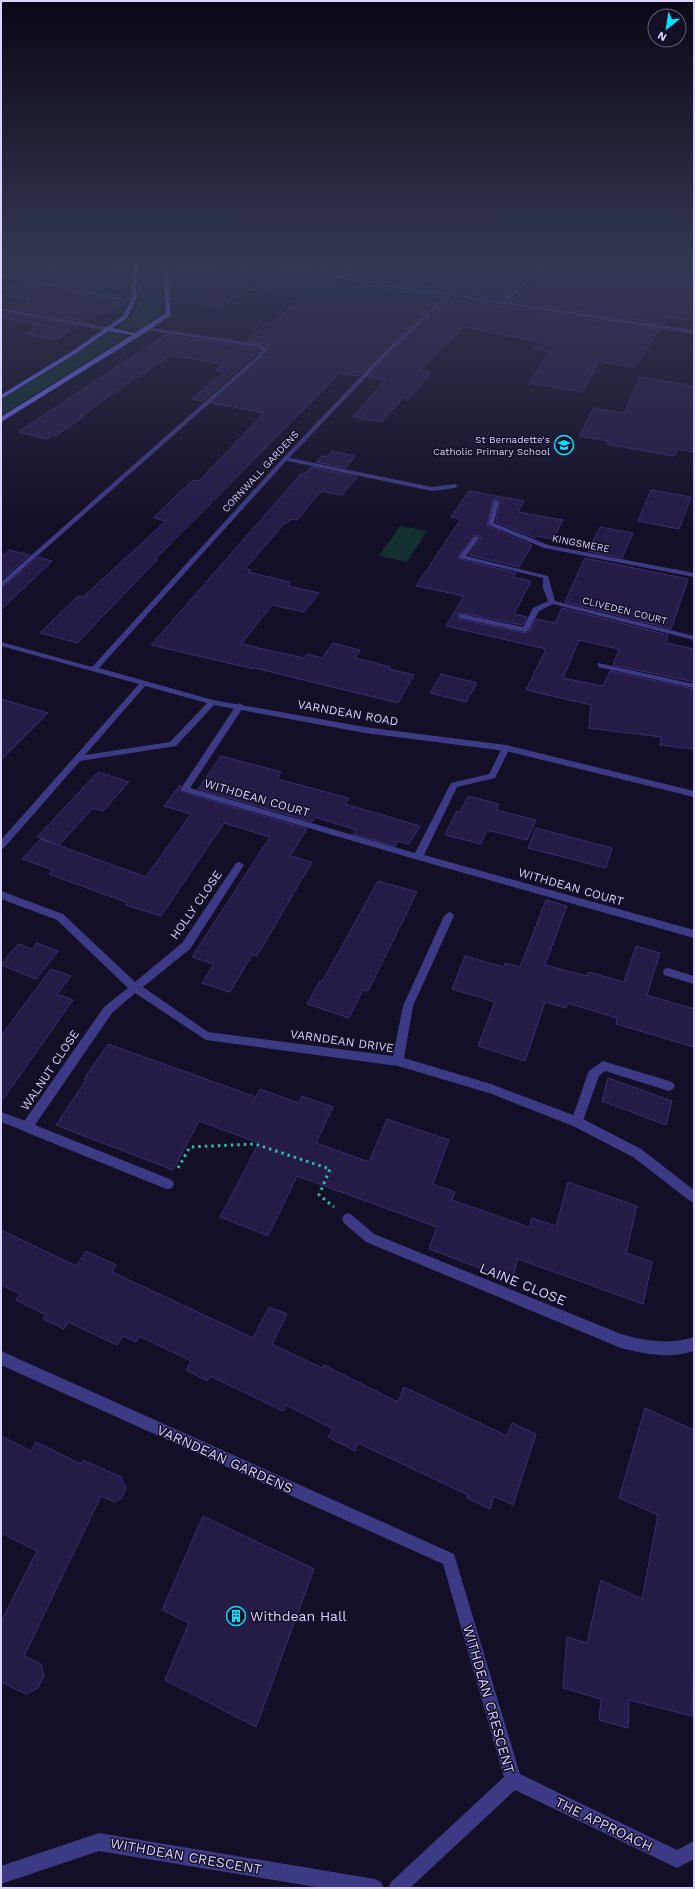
<svg xmlns="http://www.w3.org/2000/svg" width="695" height="1889" viewBox="0 0 695 1889" font-family="'Work Sans',sans-serif">
  <style>
    .green { fill: #12302f }
    .building { fill: #241b47; stroke: #3b2d73 }
    .lines { fill: none; stroke-linecap: round; stroke-linejoin: round }
    .path { stroke: #2fb8b0; stroke-width: 3; stroke-dasharray: 2.5 4; stroke-linecap: butt }
    .lane { fill: #3d3a85; fill-rule: evenodd }
    .street { fill: #3d3a85; fill-rule: evenodd }
    .secondary { fill: #6f6bff; fill-rule: evenodd }
    .labels { text-anchor: middle; stroke-width: 3; stroke-linejoin: round; paint-order: stroke }
    .far-poi-label { font-size: 10px; fill: #d9d4ff; stroke: #130f26; text-anchor: end }
    .far-street-label { font-size: 10px; fill: #d9d4ff; stroke: #130f26 }
    .street-label { font-size: 12px; fill: #d9d4ff; stroke: #130f26 }
    .near-street-label { font-size: 14px; fill: #d9d4ff; stroke: #130f26 }
    .near-poi-label { font-size: 14px; fill: #d9d4ff; stroke: #130f26; text-anchor: start }
  </style>
  <rect width="100%" height="100%" fill="#130f26"/>
  <g class="green">
    <path d="M142,263h18l3,32 -2,17c-15,13 -21,21 -42,15 4,-4 9,-7 13,-11 10,-11 9,-39 10,-53z"/>
    <polygon points="119,333 127,336 1,416 1,400 107,334"/>
    <polygon points="400,526 427,531 407,562 379,556"/>
  </g>
  <g class="building">
    <polygon points="60,263 99,263 132,270 131,297 115,296 29,278"/>
    <polygon points="256,263 357,263 339,274"/>
    <polygon points="364,263 544,263 501,299 348,276"/>
    <polygon points="552,263 683,263 694,264 694,321 667,317 663,324 509,301"/>
    <polygon points="241,265 443,297 387,347 359,376 340,373 155,559 157,560 77,643 40,633 78,596 83,597 166,521 153,518 193,480 199,481 264,413 212,403 264,357 269,350 269,348 260,343 246,340 305,298 247,289 221,308 171,299 169,271 193,268 240,274"/>
    <polygon points="139,271 149,274 162,272 164,298 141,294 138,295"/>
    <polygon points="22,282 115,300 128,301 104,314 99,313 85,321 15,309 31,300 6,295 12,292 5,290"/>
    <polygon points="450,298 659,330 635,367 599,361 583,392 529,383 549,352 533,349 539,342 464,327 419,370 431,372 409,399 403,398 381,422 353,417 385,380 368,377 393,351"/>
    <polygon points="8,313 77,326 56,340 24,334 38,325 1,317"/>
    <polygon points="165,335 257,348 260,350 203,401 192,399 224,372 216,370 224,364 171,355 108,396 109,396 81,416 84,416 56,436 52,435 47,439 18,432"/>
    <polygon points="640,377 694,386 694,452 677,449 674,456 607,444 609,441 579,436 594,408 624,413"/>
    <polygon points="332,451 355,456 345,468 316,462 322,456 327,457"/>
    <polygon points="311,467 357,477 342,495 321,491 297,520 291,519 287,523 285,523 245,569 251,570 248,572 290,582 288,586 319,593 304,612 272,605 241,644 304,658 307,654 322,658 333,643 360,650 355,658 391,667 389,669 414,675 398,703 255,668 254,669 151,645 301,474 307,472"/>
    <polygon points="651,490 691,497 679,529 638,521"/>
    <polygon points="469,491 524,501 518,512 563,520 553,539 537,536 535,538 496,522 500,501 497,499 492,501 487,526 532,545 519,567 469,555 481,538 480,536 475,535 458,557 460,559 516,573 513,577 531,581 514,614 527,617 522,625 462,613 458,613 458,619 525,633 530,631 536,619 555,623 562,608 668,635 666,643 694,649 694,682 613,665 619,649 579,640 563,678 603,686 610,671 694,689 694,749 660,745 661,737 589,728 591,705 526,690 546,649 446,626 464,596 416,586 461,519 451,517"/>
    <polygon points="600,527 633,533 622,558 588,551"/>
    <polygon points="9,550 29,555 1,580 1,557"/>
    <polygon points="38,557 52,561 1,610 1,589"/>
    <polygon points="585,558 688,579 671,629 565,602"/>
    <polygon points="441,674 477,683 466,702 430,693"/>
    <polygon points="1,699 48,713 1,760"/>
    <polygon points="221,756 281,772 277,779 349,798 345,804 420,826 409,844 397,841 395,846 353,834 356,830 315,817 312,822 198,789"/>
    <polygon points="98,772 129,782 103,811 93,808 59,845 37,837"/>
    <polygon points="180,785 182,792 307,829 290,856 312,862 257,956 252,955 230,992 202,983 214,964 192,957 270,837 224,823 161,916 126,905 128,903 49,874 53,870 22,859 41,839 146,877 191,814 164,806"/>
    <polygon points="468,796 499,804 496,810 536,820 527,840 487,830 481,844 445,835 457,811 460,812"/>
    <polygon points="536,828 612,848 606,868 528,848"/>
    <polygon points="378,881 417,892 368,991 363,990 349,1018 307,1004 320,981 322,982"/>
    <polygon points="546,900 567,906 545,965 587,976 588,972 624,982 636,946 660,953 647,995 694,1009 694,1047 616,1024 617,1018 567,1003 566,1008 545,1002 525,1061 478,1046 495,1002 452,989 465,956 504,967 505,963 520,967"/>
    <polygon points="37,943 58,951 36,979 1,965 18,944 32,949"/>
    <polygon points="51,969 71,976 57,994 73,1000 1,1102 1,1036"/>
    <polygon points="108,1044 256,1097 260,1089 299,1103 302,1096 333,1107 316,1143 369,1162 387,1119 449,1140 433,1184 455,1192 452,1200 529,1227 532,1218 556,1226 568,1182 637,1206 626,1253 652,1262 643,1304 518,1259 512,1280 429,1249 437,1227 297,1176 268,1236 220,1217 259,1143 199,1121 173,1170 56,1125 86,1080 84,1079"/>
    <polygon points="608,1078 672,1101 666,1125 602,1101"/>
    <polygon points="1,1230 76,1266 86,1251 116,1265 112,1272 253,1338 269,1307 287,1314 272,1344 322,1368 324,1365 398,1402 404,1387 507,1436 512,1423 536,1434 513,1505 494,1496 490,1509 467,1498 468,1495 358,1443 355,1451 328,1437 333,1429 286,1405 283,1411 210,1376 207,1381 186,1370 191,1361 139,1336 136,1342 123,1336 117,1345 68,1322 64,1329 43,1319 46,1315 16,1300 20,1294 1,1285"/>
    <polygon points="645,1408 694,1430 694,1660 692,1716 629,1700 628,1728 599,1720 601,1699 563,1688 567,1637 587,1643 601,1580 642,1599 658,1515 619,1498"/>
    <polygon points="1,1436 31,1451 36,1442 81,1464 83,1460 121,1477 126,1488 122,1498 114,1502 101,1496 24,1656 41,1664 44,1676 38,1688 26,1694 1,1682 1,1622 37,1551 1,1533"/>
    <polygon points="203,1516 314,1569 256,1727 165,1680 189,1623 162,1610"/>
  </g>
  <g class="lines">
    <polyline class="path" points="178,1168 190,1147 255,1144 330,1169 319,1195 334,1207"/>
    <g class="lane">
      <polygon points="146,327 259,344 268,349 263,356 1,588 1,582 259,354 262,350 258,347 144,330"/>
      <polygon points="285,457 432,487 455,484 458,486 455,488 432,491 283,460 283,458"/>
      <polygon points="240,703 244,706 190,788 415,853 451,783 489,774 503,746 509,746 510,748 495,778 457,787 424,855 694,930 694,938 418,860 182,791 181,789 182,787 237,704"/>
      <polygon points="603,1061 669,1081 673,1083 675,1086 673,1089 669,1091 605,1071 599,1076 581,1126 577,1127 573,1126 571,1122 588,1073 590,1070"/>
      <polygon points="1,1112 31,1123 33,1127 31,1131 27,1132 1,1122"/>
    </g>
    <g class="street">
      <path d="M240,263h8l91,13 20,-13h4l-19,14 157,24 45,-38h4l-44,39 188,28v4l-244,-38 -58,54 -105,110 -188,208 114,32 152,27 141,18 188,46v6l-188,-46 -141,-18 -151,-28 -38,41 -96,15 -76,87 -3,1v-9l138,-156 -138,-38v-4l91,25 191,-209 105,-110 58,-52zM145,686l62,17 -37,39 -85,13z"/>
      <polygon points="1,274 115,297 137,299 135,300 115,299 1,276"/>
      <polygon points="1,308 108,327 111,329 108,331 1,310"/>
      <polygon points="496,500 499,502 494,523 548,545 694,573 694,577 544,548 488,525 493,502"/>
      <polygon points="475,536 480,537 466,556 548,576 555,601 694,636 694,640 553,604 539,611 529,630 525,632 459,618 459,614 462,614 523,627 533,608 548,601 543,588 543,578 460,558 459,557"/>
      <polygon points="598,663 694,684 694,688 598,667"/>
      <polygon points="239,862 244,865 190,949 143,987 208,1032 393,1056 403,1006 444,916 449,912 452,913 454,916 413,1006 404,1058 491,1084 581,1118 641,1149 694,1190 694,1203 690,1201 633,1157 573,1126 489,1093 398,1066 206,1040 135,993 112,1013 35,1125 172,1180 174,1184 172,1188 168,1189 164,1188 23,1131 21,1127 23,1123 104,1007 128,988 57,920 1,899 1,891 63,914 135,982 182,943 236,863"/>
      <polygon points="668,968 694,976 694,984 664,975 663,972 664,969"/>
      <path d="M348,1213l4,2 22,19 247,100c25,7 48,11 73,3v14c-25,8 -48,3 -73,-3l-255,-106 -22,-19 -2,-4 2,-4z"/>
      <polygon points="1,1351 454,1554 520,1774 677,1850 694,1841 694,1859 677,1868 515,1790 410,1888 388,1888 391,1882 504,1777 443,1564 1,1365"/>
      <polygon points="99,1833 375,1879 381,1882 384,1888 322,1888 99,1851 1,1884 1,1866"/>
    </g>
    <polygon class="secondary" points="134,263 138,263 136,287 137,297 127,318 112,328 135,333 166,313 163,263 167,263 171,315 140,336 1,422 1,417 132,335 109,331 75,354 1,399 1,395 71,352 123,316 133,297 132,287"/>
  </g>
  <linearGradient id="sky" x2="0" y2="1"><stop stop-color="#0a0815"/><stop offset="0.5" stop-color="#333752"/><stop offset="1" stop-color="#333752" stop-opacity="0"/></linearGradient>
  <rect width="695" height="527" fill="url(#sky)"/>
  <defs>
    <g id="school-ring" transform="scale(1)"><circle r="9.5" fill="#130f26" stroke="#00e5ff" stroke-width="1.5"/><path d="M0-5L7-2L0 1L-7-2ZM-4 1L0 2.5L4 1V4Q0 6-4 4Z" fill="#00e5ff"/></g>
    <g id="building-ring" transform="scale(1)"><circle r="9.5" fill="#130f26" stroke="#00e5ff" stroke-width="1.5"/><path d="M-4-6H4V6H1V3H-1V6H-4ZM-2.5-4.3h1.7v1.8h-1.7ZM.8-4.3h1.7v1.8H.8ZM-2.5-1h1.7V.8h-1.7ZM.8-1h1.7V.8H.8Z" fill="#00e5ff"/></g>
  </defs>
  <g fill-rule="evenodd">
    <use href="#school-ring" x="564" y="445"/>
    <use href="#building-ring" x="236" y="1616"/>
  </g>
  <g class="labels">
    <g class="far-poi-label">
      <text x="550" y="443">St Bernadette's<tspan x="550" dy="12">Catholic Primary School</tspan></text>
    </g>
    <g class="far-street-label">
      <text transform="translate(260 471) rotate(-47)" y="4">CORNWALL GARDENS</text>
      <text transform="translate(581 543) rotate(11)" y="4">KINGSMERE</text>
      <text transform="translate(625 610) rotate(14)" y="4">CLIVEDEN COURT</text>
    </g>
    <g class="street-label">
      <text transform="translate(348 713) rotate(10)" y="4">VARNDEAN ROAD</text>
      <text transform="translate(257 798) rotate(16)" y="4">WITHDEAN COURT</text>
      <text transform="translate(571 887) rotate(16)" y="4">WITHDEAN COURT</text>
      <text transform="translate(196 905) rotate(-55)" y="4">HOLLY CLOSE</text>
      <text transform="translate(342 1041) rotate(8)" y="4">VARNDEAN DRIVE</text>
      <text transform="translate(50 1070) rotate(-56)" y="4">WALNUT CLOSE</text>
    </g>
    <g class="near-street-label">
      <text transform="translate(523 1284) rotate(22)" y="5">LAINE CLOSE</text>
      <text transform="translate(225 1459) rotate(24)" y="5">VARNDEAN GARDENS</text>
      <text transform="translate(489 1699) rotate(74)" y="5">WITHDEAN CRESCENT</text>
      <text transform="translate(604 1824) rotate(26)" y="5">THE APPROACH</text>
      <text transform="translate(186 1856) rotate(10)" y="5">WITHDEAN CRESCENT</text>
    </g>
    <g class="near-poi-label">
      <text x="250" y="1621">Withdean Hall</text>
    </g>
  </g>
  <rect width="695" height="1889" fill="none" stroke="#d9d4ff" stroke-width="4"/>
  <g transform="translate(667 28) rotate(210)"><circle r="19" fill="#130f26" stroke="#625e7d"/>
  <path d="M0-3L7 15L0 10L-7 15Z" fill="#00e5ff"/>
  <text y="-6" font-size="11" font-weight="bold" text-anchor="middle" fill="#d9d4ff">N</text>
  </g>
</svg>
